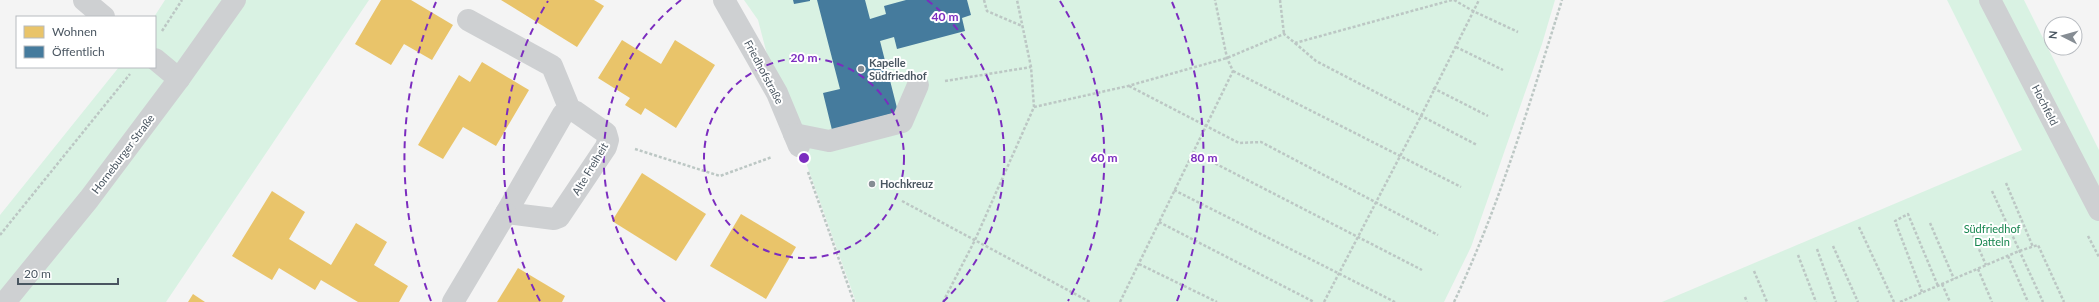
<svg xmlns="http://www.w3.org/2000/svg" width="2099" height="302" viewBox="0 0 2099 302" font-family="Lato,sans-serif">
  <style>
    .green { fill: #d9f2e3 }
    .homes { fill: #e9c46a }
    .public { fill: #457b9d }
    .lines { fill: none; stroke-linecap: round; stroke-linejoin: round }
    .path { stroke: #bcc7c4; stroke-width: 2.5; stroke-dasharray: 3 2; stroke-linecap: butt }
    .minor { stroke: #ced0d2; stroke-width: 22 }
    .ring { fill: none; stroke: #7b2cbf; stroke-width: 2; stroke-dasharray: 7 5 }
    .poi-dot { fill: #868d94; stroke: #fff; stroke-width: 1.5 }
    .labels { text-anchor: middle; stroke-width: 4; stroke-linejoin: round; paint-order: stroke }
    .poi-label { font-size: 11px; font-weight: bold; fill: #4a5661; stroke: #fff; text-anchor: start }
    .street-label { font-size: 11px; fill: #4a5661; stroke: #fff }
    .park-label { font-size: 11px; fill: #17864f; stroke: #fff }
    .centre { fill: #7b2cbf; stroke: #fff; stroke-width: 2 }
    .ring-label { font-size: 12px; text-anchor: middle; font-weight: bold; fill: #7b2cbf; stroke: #fff; stroke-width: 4; stroke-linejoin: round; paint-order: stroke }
  </style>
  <rect width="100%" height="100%" fill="#f4f4f4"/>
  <g class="green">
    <polygon points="165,0 369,0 166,302 0,302 0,215 119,67 155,67 154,17"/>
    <polygon points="744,0 1555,0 1542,44 1471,247 1444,302 856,302 800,146 777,93 758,20"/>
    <polygon points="1947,0 2024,0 2099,150 2099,302 1662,302 2022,150"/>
  </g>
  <g class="homes">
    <polygon points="381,0 411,0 453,25 432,60 404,44 391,65 355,44"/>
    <polygon points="501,0 594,0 604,6 577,47"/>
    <polygon points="622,40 661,64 675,40 715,65 676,128 645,108 641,115 625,105 630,98 598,78"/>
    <polygon points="482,62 529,90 496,146 463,127 443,159 418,145 459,75 470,82"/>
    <polygon points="642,173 706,214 676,261 612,221"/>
    <polygon points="272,191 305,212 289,239 331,265 356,223 387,242 374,265 408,286 399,302 358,302 321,280 315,290 279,268 272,280 232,256"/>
    <polygon points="741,214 796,247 766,299 710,266"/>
    <polygon points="518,268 565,296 562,302 497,302"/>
    <polygon points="193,294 205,302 188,302"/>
  </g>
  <g class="public">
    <polygon points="793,0 810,0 810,1 794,4"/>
    <polygon points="817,0 865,0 870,19 886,14 884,6 906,0 967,0 971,15 962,18 965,31 897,49 894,37 880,41 898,112 832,130 823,93 840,89"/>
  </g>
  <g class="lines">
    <g class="path">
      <polyline points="984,0 987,11 1022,26"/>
      <polyline points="1280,0 1284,34"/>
      <polyline points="1454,0 1473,11 1518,32"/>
      <polyline points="162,31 182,0"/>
      <polyline points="1295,43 1316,61 1477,145"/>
      <polyline points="1456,47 1503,70"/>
      <polyline points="1233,71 1461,187"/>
      <polyline points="945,81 1031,67"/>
      <polyline points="1129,86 1239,143 1261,142 1438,235"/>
      <polyline points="1433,88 1488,116"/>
      <polyline points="1034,107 1128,86 1227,58 1284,34 1295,43 1452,0"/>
      <polyline points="635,149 720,176 772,157"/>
      <polyline points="1193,152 1422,270"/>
      <polyline points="808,172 854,302"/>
      <polyline points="2006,183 2033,247"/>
      <polyline points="1174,190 1395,302"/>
      <polyline points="1992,191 2043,302"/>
      <polyline points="902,201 1090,302"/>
      <polyline points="1159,222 1314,302"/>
      <polyline points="1930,223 1954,279"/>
      <polyline points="1859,227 1894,302"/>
      <polyline points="1971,231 1986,265"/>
      <polyline points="0,235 130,74"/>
      <polyline points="2088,236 2099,257"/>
      <polyline points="1833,246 1858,302"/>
      <polyline points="1817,249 1836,302"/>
      <polyline points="1798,255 1816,302"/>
      <polyline points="2008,256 2028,302"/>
      <polyline points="1139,264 1217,302"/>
      <polyline points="1978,269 1992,302"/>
      <polyline points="1754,271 1767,302"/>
      <polyline points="1942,284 1950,302"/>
      <polyline points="1922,292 1895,221 1908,214 1938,286"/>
      <polyline points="1745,297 1747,302"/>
      <polyline points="943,302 975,240 1034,107 1031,67 1017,0"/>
      <polyline points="1120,302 1233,71 1227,58 1215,0"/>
      <polyline points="1324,302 1421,116 1479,0"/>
      <path d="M1454,302c46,-97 76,-200 108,-302"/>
      <polyline points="1900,302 2019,251 2038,245 2064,302"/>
    </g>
    <g class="minor">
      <polyline points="84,0 104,17"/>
      <polyline points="724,0 777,93 799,146"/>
      <polyline points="1990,0 2099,210"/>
      <polyline points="468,20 552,66 570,110"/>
      <polyline points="155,59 179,79"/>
      <polygon points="570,110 576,112 606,133 608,140 606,147 559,217 554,219 506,213 563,114"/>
      <polyline points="794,134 829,141 902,122 918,85"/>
      <polyline points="5,302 89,199 179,79 235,0"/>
      <polyline points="453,302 506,213"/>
    </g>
  </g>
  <g class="ring">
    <circle cx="804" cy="158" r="100"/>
    <path d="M665 302A200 200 0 0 1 681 0M927 0A200 200 0 0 1 943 302"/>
    <path d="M540 301A300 300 0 0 1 548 1M1060 1A300 300 0 0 1 1068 301"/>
    <path d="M431 301A400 400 0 0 1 436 2M1172 2A400 400 0 0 1 1177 301"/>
  </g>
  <g class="poi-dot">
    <circle cx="861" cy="69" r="4"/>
    <circle cx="872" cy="184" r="4"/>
  </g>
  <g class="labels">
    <g class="poi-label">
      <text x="869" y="67">Kapelle<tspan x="869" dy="13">Südfriedhof</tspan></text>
      <text x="880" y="188">Hochkreuz</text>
    </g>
    <g class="street-label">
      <text transform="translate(764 72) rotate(62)" y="4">Friedhofstraße</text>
      <text transform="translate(2045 105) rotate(63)" y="4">Hochfeld</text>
      <text transform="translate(123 154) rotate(-53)" y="4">Horneburger Straße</text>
      <text transform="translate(590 169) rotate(-59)" y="4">Alte Freiheit</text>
    </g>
    <g class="park-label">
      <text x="1992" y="233">Südfriedhof<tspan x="1992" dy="13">Datteln</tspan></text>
    </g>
  </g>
  <circle cx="804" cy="158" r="6" class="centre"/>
  <g class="ring-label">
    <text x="945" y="21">40 m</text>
    <text x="804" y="62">20 m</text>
    <text x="1104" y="162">60 m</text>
    <text x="1204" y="162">80 m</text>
  </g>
  <rect x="16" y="16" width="140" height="52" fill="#ffffff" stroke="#b7bbc0"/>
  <rect x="24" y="26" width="20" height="12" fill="#e9c46a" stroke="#b7bbc0"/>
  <text x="52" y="36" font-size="12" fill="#4a5661">Wohnen</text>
  <rect x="24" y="46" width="20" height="12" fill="#457b9d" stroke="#b7bbc0"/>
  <text x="52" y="56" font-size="12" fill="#4a5661">Öffentlich</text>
  <g transform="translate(2063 36) rotate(276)"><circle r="19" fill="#ffffff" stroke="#b7bbc0"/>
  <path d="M0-3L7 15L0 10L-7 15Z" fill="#868d94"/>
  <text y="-6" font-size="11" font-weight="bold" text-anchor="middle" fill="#4a5661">N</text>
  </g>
  <path d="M18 278v6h100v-6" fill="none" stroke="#4a5661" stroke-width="2"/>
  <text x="24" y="278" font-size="12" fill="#4a5661" stroke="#ffffff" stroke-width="3" paint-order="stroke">20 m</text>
</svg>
